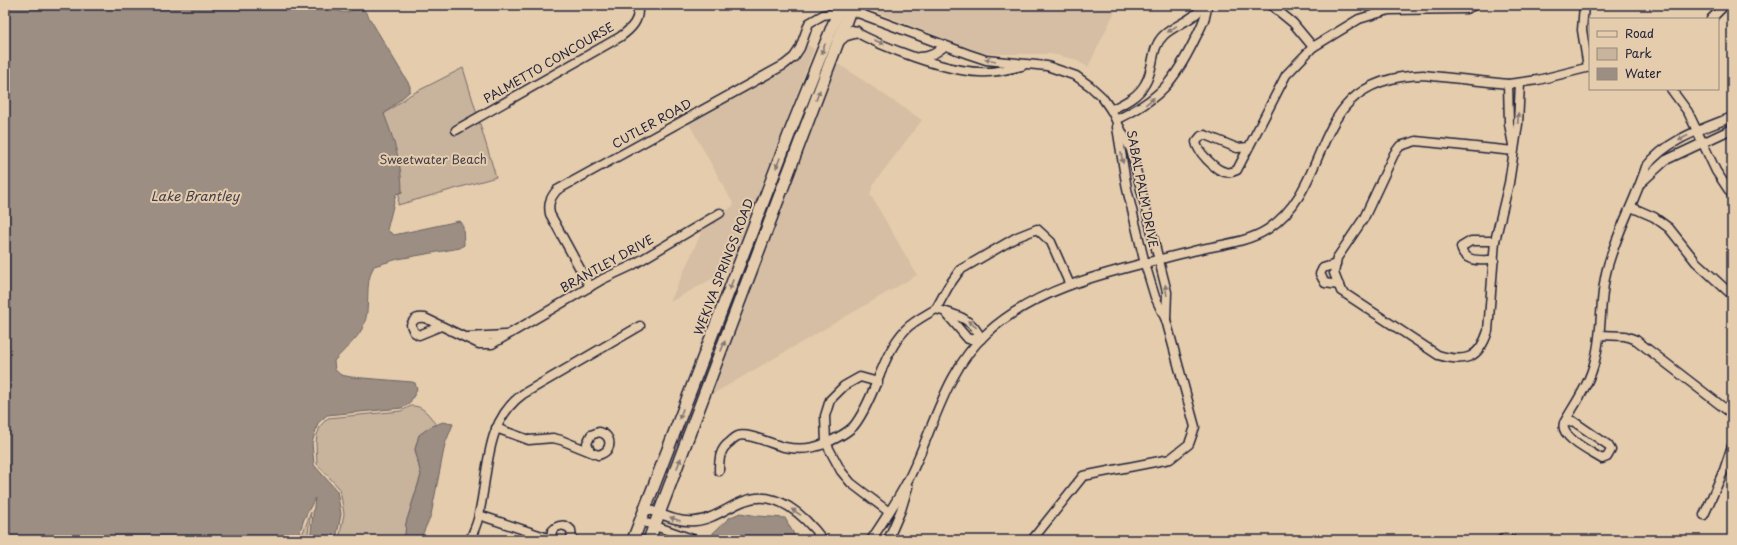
<svg xmlns="http://www.w3.org/2000/svg" width="1737" height="545" viewBox="0 0 1737 545" font-family="'Playpen Sans',sans-serif">
  <style>
    .built { fill: #d5bea3 }
    .green { fill: #c8b39c; stroke: #756a6c }
    .water { fill: #9c8e82; stroke: #6b6366 }
    .lines { fill: none; stroke-linecap: round; stroke-linejoin: round }
    .minor-casing { stroke: #22223b; stroke-width: 11 }
    .major-casing { stroke: #22223b; stroke-width: 14 }
    .minor { stroke: #e4ccac; stroke-width: 8 }
    .major { stroke: #e4ccac; stroke-width: 11 }
    .oneway { fill: #837774 }
    .labels { text-anchor: middle; stroke-width: 4; stroke-linejoin: round; paint-order: stroke }
    .street-label { font-size: 12px; fill: #22223b; stroke: #e4ccac }
    .park-label { font-size: 12px; fill: #433f4e; stroke: #e4ccac }
    .water-label { font-size: 13px; font-style: italic; fill: #403d4d; stroke: #e4ccac }
  </style>
  <rect width="100%" height="100%" fill="#e4ccac"/>
  <filter id="ink" filterUnits="userSpaceOnUse"><feTurbulence type="fractalNoise" baseFrequency=".025" numOctaves="2"/><feDisplacementMap in="SourceGraphic" scale="8" xChannelSelector="R" yChannelSelector="G"/><feConvolveMatrix kernelMatrix="1 2 1 2 8 2 1 2 1" color-interpolation-filters="sRGB"/></filter>
  <g filter="url(#ink)">
    <g class="built">
      <polygon points="871,5 1118,5 1088,67 1074,59 1051,54 993,54 978,52 874,11"/>
      <polygon points="808,45 814,49 730,269 670,302 702,231 734,205 688,122"/>
      <polygon points="837,63 922,120 874,183 870,194 917,275 711,395"/>
    </g>
    <g class="green">
      <polygon points="463,68 477,114 451,130 454,135 479,121 496,177 398,205 399,193 402,192 384,114 410,95"/>
      <path d="M411,406c12,-1 19,10 25,19l-17,10 -4,15 6,25 -15,48 -1,12 -3,5h-63l5,-26 -4,-25 -23,-25 -1,-21 1,-8 4,-10 7,-7 73,-7z"/>
      <polygon points="311,512 307,540 300,540"/>
    </g>
    <g class="water">
      <path d="M5,5h329c6,14 18,4 28,3l5,6 43,72v5l-26,23c10,26 18,50 18,78l-6,2 -9,36 7,5 65,-14 4,5 1,19 -4,3 -62,11 -24,7c-11,18 -2,42 -11,61 -6,13 -20,23 -29,34l1,9 6,5 10,2 61,5 3,1 2,7 -8,14 -7,4 -75,7 -9,8 -6,20 2,22 23,26 4,23 -5,26h-26l5,-42 -11,21 -7,21h-292z"/>
      <polygon points="443,422 453,424 445,444 431,515 420,540 402,540 405,535 406,523 421,475 415,449 419,435 430,427"/>
      <polygon points="740,513 758,516 785,518 797,540 712,540 713,533 729,518"/>
    </g>
    <g class="lines">
      <g class="minor-casing">
        <g id="minor">
          <polyline points="1271,5 1293,23 1313,47"/>
          <polyline points="1584,5 1582,30 1588,67"/>
          <polyline points="1711,19 1725,5"/>
          <path d="M852,30c30,17 93,41 127,42 15,1 28,-2 43,-6"/>
          <path d="M919,57c11,0 17,-4 26,-11"/>
          <polyline points="1508,84 1509,124 1513,145"/>
          <polyline points="1671,89 1688,112 1716,171 1732,195"/>
          <path d="M1111,110c13,-7 27,-13 34,-26 10,-16 5,-36 19,-49 12,-11 31,-15 39,-30"/>
          <path d="M1116,120c44,-21 58,-38 79,-81 5,-10 12,-22 12,-34"/>
          <path d="M456,130l164,-93c11,-8 21,-17 17,-32"/>
          <path d="M1249,147l-12,1 -32,-13 -4,1 -5,6c1,9 19,28 29,30 4,1 8,0 12,-2l49,-95 27,-28 46,-28 30,-9 77,-1 9,-4"/>
          <path d="M1514,151l-98,-10 -16,5 -6,8 -30,64 -27,40 -3,15 7,18 97,64c27,8 41,4 50,-24l7,-90 14,-58 9,-59 2,-41"/>
          <polyline points="1642,182 1666,160 1732,129"/>
          <polyline points="1631,207 1654,217 1669,228 1696,262 1732,295"/>
          <path d="M1494,260c-13,0 -30,3 -33,-13l10,-6h24"/>
          <polyline points="1336,264 1323,268 1320,274 1325,283 1339,285"/>
          <path d="M590,287l-40,-73c-2,-10 0,-16 7,-24l227,-125 10,-8 6,-9 9,-25 14,-8 27,-5 118,44 18,6 61,6 29,10 14,10 12,11 9,13 20,40 36,142 -1,28"/>
          <polyline points="936,309 948,287 960,270 1017,237 1037,229 1051,242 1070,285"/>
          <path d="M936,309c20,6 37,9 45,30h-13l-23,-27"/>
          <path d="M441,326l-22,9 -5,-3 -3,-7c3,-7 7,-8 14,-7l54,26h13l111,-65 28,-13 89,-53"/>
          <polyline points="1600,335 1625,336 1636,340 1732,414"/>
          <polyline points="468,337 505,335"/>
          <polyline points="878,382 860,377 844,386 830,400 825,416 826,443 841,471 851,483 889,512"/>
          <path d="M1564,423l9,-2 35,24 3,5 -4,7 -5,2c-11,-7 -43,-22 -38,-36 12,-21 26,-40 31,-63 8,-30 4,-61 12,-91 9,-35 28,-68 39,-102 20,-27 56,-38 86,-50"/>
          <path d="M496,428l33,12 24,-2 8,2 37,15c15,-3 15,-20 1,-23l-8,3 -4,8 3,8"/>
          <path d="M719,471c0,-13 1,-22 11,-29 2,-2 5,-5 8,-6 10,-4 35,9 46,11 15,3 29,2 42,-4 9,-4 25,-12 30,-20 21,-29 25,-68 50,-94 8,-8 20,-14 30,-20"/>
          <path d="M645,508c16,6 33,15 50,13 17,-1 33,-14 49,-20 32,-13 61,15 79,39"/>
          <polyline points="479,515 551,539"/>
          <polyline points="1704,515 1724,470 1732,446"/>
          <polyline points="641,521 695,540"/>
          <path d="M470,540c3,-8 8,-17 9,-26 10,-42 5,-92 44,-120l117,-68"/>
          <path d="M551,540l1,-9c6,-7 13,-7 19,-1l1,10"/>
          <path d="M871,540c14,-21 29,-43 40,-66 23,-47 35,-104 75,-140 55,-51 137,-65 207,-83 24,-6 54,-8 75,-22 70,-48 37,-151 155,-154l85,9 30,-4 52,-13"/>
          <polyline points="888,540 901,510 908,487"/>
          <polyline points="1032,540 1083,476 1170,459 1189,444 1195,427 1166,320 1155,297 1145,264 1127,189 1117,127"/>
          <polyline points="1501,540 1505,538 1512,540"/>
        </g>
      </g>
      <g class="major-casing">
        <g id="major">
          <polyline points="838,41 845,35 856,32"/>
          <polyline points="633,540 792,127 841,5"/>
          <polyline points="649,540 852,5"/>
        </g>
      </g>
      <use href="#minor" class="minor"/>
      <use href="#major" class="major"/>
    </g>
    <defs><path id="oneway-solid" d="M-6-.8H1V-3.2L6.5 0L1 3.2V.8H-6Z"/></defs>
    <g class="oneway">
      <use href="#oneway-solid" transform="translate(1172 29) rotate(145)"/>
      <use href="#oneway-solid" transform="translate(879 42) rotate(23)"/>
      <use href="#oneway-solid" transform="translate(823 49) rotate(112)"/>
      <use href="#oneway-solid" transform="translate(990 60) rotate(-171)"/>
      <use href="#oneway-solid" transform="translate(818 95) rotate(-70)"/>
      <use href="#oneway-solid" transform="translate(1150 101) rotate(-39)"/>
      <use href="#oneway-solid" transform="translate(1518 118) rotate(-88)"/>
      <use href="#oneway-solid" transform="translate(1683 138) rotate(153)"/>
      <use href="#oneway-solid" transform="translate(1122 158) rotate(79)"/>
      <use href="#oneway-solid" transform="translate(778 163) rotate(111)"/>
      <use href="#oneway-solid" transform="translate(731 285) rotate(111)"/>
      <use href="#oneway-solid" transform="translate(1166 290) rotate(-98)"/>
      <use href="#oneway-solid" transform="translate(972 324) rotate(-141)"/>
      <use href="#oneway-solid" transform="translate(723 346) rotate(-69)"/>
      <use href="#oneway-solid" transform="translate(681 414) rotate(111)"/>
      <use href="#oneway-solid" transform="translate(679 463) rotate(-69)"/>
      <use href="#oneway-solid" transform="translate(796 512) rotate(-147)"/>
      <use href="#oneway-solid" transform="translate(675 519) rotate(-160)"/>
    </g>
  </g>
  <g class="labels">
    <g class="street-label">
      <text transform="translate(549 63) rotate(-30)" y="4">PALMETTO CONCOURSE</text>
      <text transform="translate(652 124) rotate(-29)" y="4">CUTLER ROAD</text>
      <text transform="translate(1142 189) rotate(79)" y="4">SABAL PALM DRIVE</text>
      <text transform="translate(607 264) rotate(-29)" y="4">BRANTLEY DRIVE</text>
      <text transform="translate(724 267) rotate(-69)" y="4">WEKIVA SPRINGS ROAD</text>
    </g>
    <g class="park-label">
      <text x="433" y="164">Sweetwater Beach</text>
    </g>
    <g class="water-label">
      <text x="195" y="201">Lake Brantley</text>
    </g>
  </g>
  <rect width="1737" height="545" fill="none" stroke="#e4ccac" stroke-width="20"/>
  <rect x="10" y="10" width="1717" height="525" fill="none" stroke="#22223b" stroke-width="1.5" filter="url(#ink)"/>
  <rect x="1589" y="18" width="130" height="72" fill="#e4ccac" stroke="#96887f"/>
  <rect x="1597" y="31" width="20" height="6" fill="#e4ccac" stroke="#96887f"/>
  <text x="1625" y="38" font-size="12" fill="#22223b">Road</text>
  <rect x="1597" y="48" width="20" height="12" fill="#c8b39c" stroke="#96887f"/>
  <text x="1625" y="58" font-size="12" fill="#22223b">Park</text>
  <rect x="1597" y="68" width="20" height="12" fill="#9c8e82" stroke="#96887f"/>
  <text x="1625" y="78" font-size="12" fill="#22223b">Water</text>
</svg>
